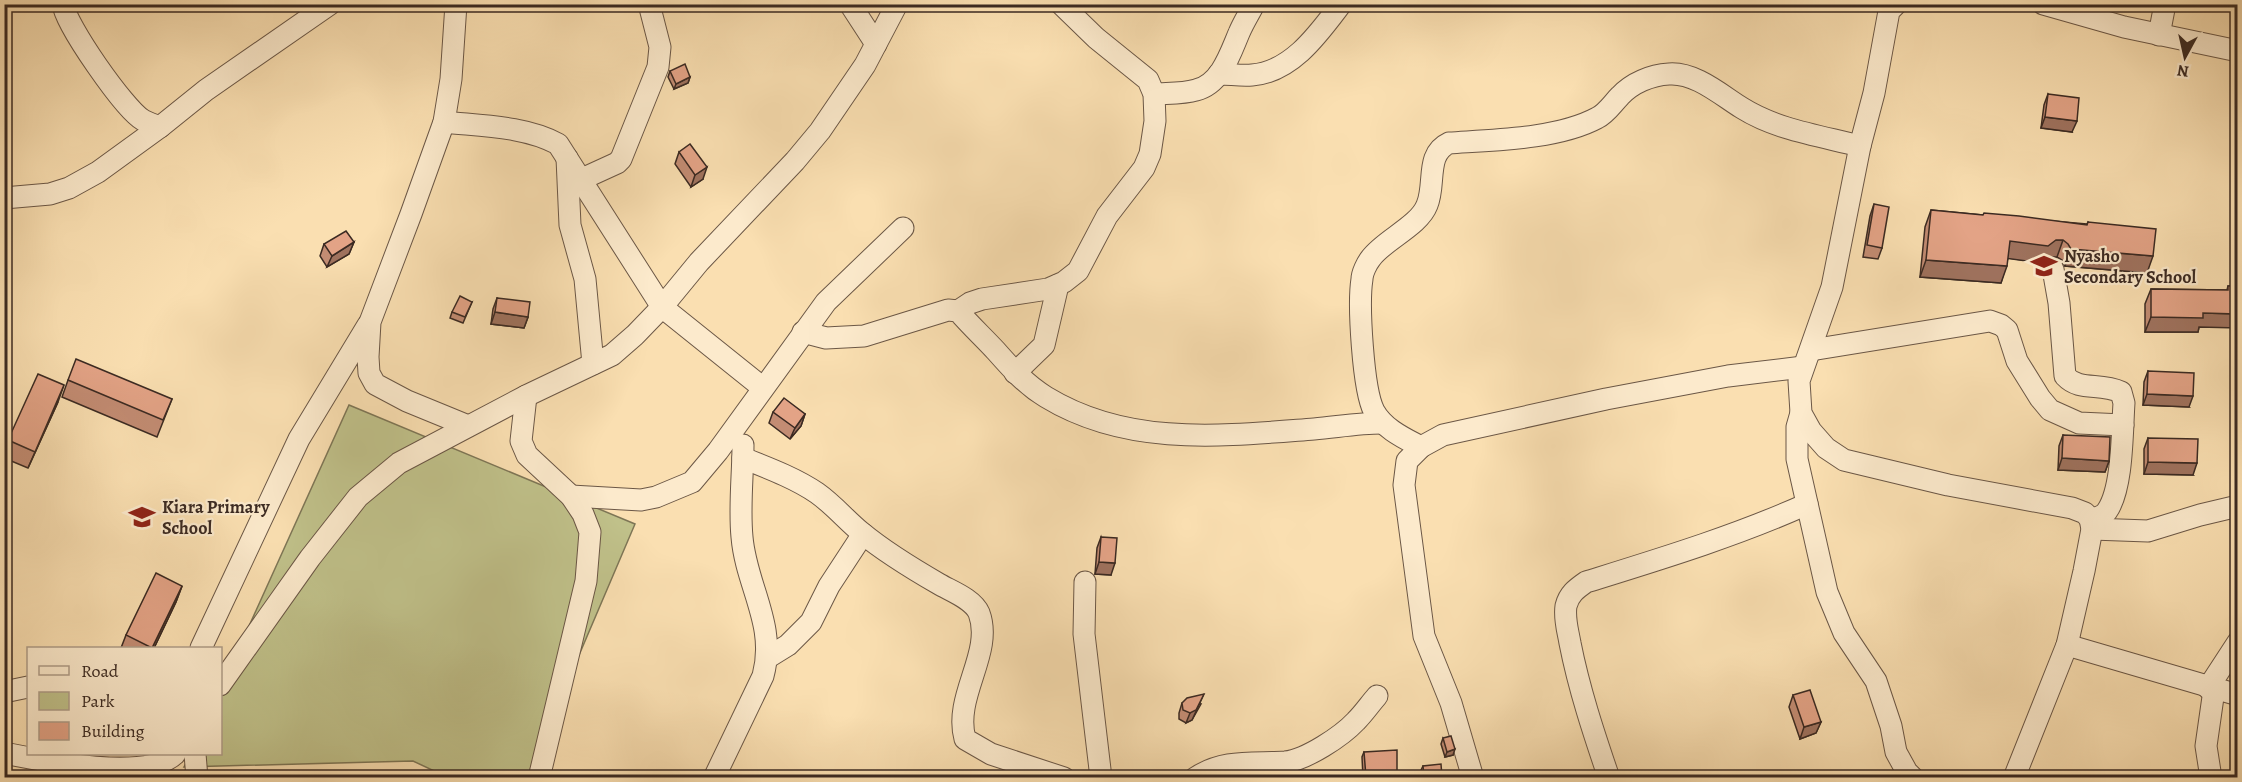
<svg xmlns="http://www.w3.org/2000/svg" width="2242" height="782" viewBox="0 0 2242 782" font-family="Alegreya,serif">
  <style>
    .green { fill: #c0c18a; stroke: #7e7656; stroke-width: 1.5 }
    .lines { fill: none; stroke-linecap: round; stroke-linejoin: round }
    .minor-casing { stroke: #6b5746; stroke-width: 23 }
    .minor { stroke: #fceacc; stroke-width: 21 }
    .wall { fill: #c38c73; stroke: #3b2a22; stroke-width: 1.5 }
    .shaded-wall { fill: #9f725e; stroke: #3b2a22; stroke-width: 1.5 }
    .building { fill: #e3a386; stroke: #3b2a22; stroke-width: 1.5 }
    .labels { text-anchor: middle; stroke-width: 4.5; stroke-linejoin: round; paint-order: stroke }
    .poi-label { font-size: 18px; font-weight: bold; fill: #3b2a22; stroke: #fceacc; text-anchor: start }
  </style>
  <rect width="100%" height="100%" fill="#fadfb1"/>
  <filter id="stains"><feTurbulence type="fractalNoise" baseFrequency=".00333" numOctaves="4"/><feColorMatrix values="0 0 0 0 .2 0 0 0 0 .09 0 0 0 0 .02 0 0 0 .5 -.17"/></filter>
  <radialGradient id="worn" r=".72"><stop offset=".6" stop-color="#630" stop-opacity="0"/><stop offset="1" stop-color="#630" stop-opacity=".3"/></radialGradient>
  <polygon class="green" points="349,405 635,524 527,777 447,777 413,761 184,767 191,754 220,754 221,688"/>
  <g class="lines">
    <g class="minor-casing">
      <g id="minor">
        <path d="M63,4c2,20 62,106 80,116 5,3 12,5 17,7"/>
        <polyline points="456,4 451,79 444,122 411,214 370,322 368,357 369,373 375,384 407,401 468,426"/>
        <polyline points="850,4 876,44"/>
        <polyline points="1896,4 1889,11 1874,93 1860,146 1832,287 1799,381 1801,413 1811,431 1826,448 1844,460 1948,485 2072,508 2085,513 2090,519 2092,529 2084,571 2067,645 2014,778"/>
        <polyline points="2043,4 2124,27 2238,51"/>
        <polyline points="2159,35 2165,4"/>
        <path d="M1219,74c11,0 22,2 33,1 40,-3 67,-42 89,-71"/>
        <path d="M1154,94c14,-1 29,0 42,-4 25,-6 34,-36 43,-57 4,-10 10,-19 15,-29"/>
        <path d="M444,122c37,4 81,4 114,22l104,163 101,81"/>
        <polyline points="567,158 570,225 585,279 593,364"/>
        <polyline points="582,179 617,163 621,159 658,67 660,47 649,4"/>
        <polyline points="4,198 50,194 69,188 98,172 160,127 206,90 330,4"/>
        <path d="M2053,269l6,34 6,73c15,16 34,6 56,16l3,11c-2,28 -1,85 -17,108 -4,6 -11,7 -17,8"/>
        <polyline points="958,311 970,303 982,299 1048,289 1064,282 1078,271 1107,216 1144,168 1150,154 1155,121 1154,94 1148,80 1096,38 1061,4"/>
        <path d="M803,332l23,6 38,-2 84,-26 10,1c12,14 25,26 38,40 15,17 30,34 50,46 82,50 176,39 268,32 23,-2 45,-6 68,-6"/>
        <polyline points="1811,350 1990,321 2001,325 2007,330 2017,361 2040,398 2050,410 2079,423 2123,425"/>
        <polyline points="1015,373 1044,345 1058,285"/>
        <polyline points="526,396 521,441 527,455 571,496 583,514 590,532 586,581 539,778"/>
        <polyline points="1801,413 1797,427 1797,459 1827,592 1844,633 1876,681 1891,726 1896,752 1907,772 1913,778"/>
        <path d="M1421,447c-17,-9 -37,-18 -47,-36 -11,-21 -16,-107 -12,-132 0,-6 5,-16 9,-21 13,-18 48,-32 56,-53 9,-21 -2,-51 22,-62 44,-3 109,-4 148,-25 10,-5 15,-14 23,-22 12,-13 31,-21 49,-22 26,-2 52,21 73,34 35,22 79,28 118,38"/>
        <path d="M743,458c25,10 52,20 74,35 17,12 30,28 45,40 23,19 51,36 77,51 12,7 34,15 40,29 15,40 -26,83 -14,126l26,15 73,24"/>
        <polyline points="571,496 641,500 656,497 692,482 718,451 826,302 903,228"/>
        <polyline points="2092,529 2148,531 2200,515 2238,506"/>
        <polyline points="1085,582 1084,634 1101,778"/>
        <polyline points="2067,645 2238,695"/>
        <polyline points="201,648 299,439 368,325"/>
        <polyline points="767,658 788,645 811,622 829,586 863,534"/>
        <polyline points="220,685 310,558 358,497 399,463 526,396 612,355 635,335 662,307 699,262 795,161 820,131 865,65 897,4"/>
        <polyline points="2208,688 2238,642"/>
        <polyline points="4,692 28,687"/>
        <path d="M4,753c40,8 142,29 171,1"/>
        <polyline points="195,754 197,778"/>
        <path d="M714,778l49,-102c14,-51 -17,-90 -21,-139 -3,-30 1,-62 1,-92"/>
        <path d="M1195,778c29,-19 57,-14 90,-16 21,-2 57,-26 71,-41 8,-8 14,-17 21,-25"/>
        <polyline points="1473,778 1451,703 1424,636 1404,485 1407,461 1421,447 1443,435 1606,399 1728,376 1803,367"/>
        <path d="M1609,778c-15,-44 -30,-89 -39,-135 -2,-12 -6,-24 -4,-37 3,-12 10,-17 20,-24 74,-23 150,-46 221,-78"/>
        <polyline points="2211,778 2206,746 2214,690"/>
      </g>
    </g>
    <use href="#minor" class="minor"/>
  </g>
  <g class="wall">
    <polygon points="670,71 690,77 688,83 674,89 668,77"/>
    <polygon points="2048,94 2072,132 2041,128 2044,105"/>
    <polygon points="679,152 703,179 691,187 675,164"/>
    <polygon points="1874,204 1882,248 1878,259 1863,257 1870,216"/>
    <polygon points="1931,210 1983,215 2087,224 2088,222 2147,273 2065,266 2062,260 2057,257 2050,257 2042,263 2008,258 2001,283 1920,277 1925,227"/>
    <polygon points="354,242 349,254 327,267 320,256 324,244"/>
    <polygon points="2228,286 2238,286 2199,327 2198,332 2145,332 2145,304 2151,289 2227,290"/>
    <polygon points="497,298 528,317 524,328 491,324 493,309"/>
    <polygon points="472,302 463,323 450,318 452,312"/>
    <polygon points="2148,371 2189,407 2143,405 2144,382"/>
    <polygon points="68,380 172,399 157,437 62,397"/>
    <polygon points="58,402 28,468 4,458 4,449 8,440"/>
    <polygon points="773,412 805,414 801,426 790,439 769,423"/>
    <polygon points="2063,435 2109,461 2105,472 2058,470 2059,446"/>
    <polygon points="2148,438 2193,475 2144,474 2144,449"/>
    <polygon points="1101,537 1111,575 1095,574 1097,548"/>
    <polygon points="182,586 176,602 154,648 121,648 126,635"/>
    <polygon points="1793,695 1821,722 1816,733 1800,739 1789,707"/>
    <polygon points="1182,703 1201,704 1192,720 1186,723 1179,719 1179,713"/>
    <polygon points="1443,738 1453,755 1445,757 1441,744"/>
    <polygon points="1364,752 1397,777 1363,777 1362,757"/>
    <polygon points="1423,766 1442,777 1421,777 1420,772"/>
  </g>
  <g class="shaded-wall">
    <polygon points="690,77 688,83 674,89 676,84"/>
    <polygon points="2045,117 2077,121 2072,132 2041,128"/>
    <polygon points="707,167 703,179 691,187 695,175"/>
    <polygon points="2056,240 2063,240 2057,257 2050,257 2042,263 2004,258 2010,241"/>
    <polygon points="354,242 349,254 327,267 332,256"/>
    <polygon points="2071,249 2153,256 2147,273 2065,266"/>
    <polygon points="1926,260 2007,266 2001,283 1920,277"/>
    <polygon points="495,312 528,317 524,328 491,324"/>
    <polygon points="2203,313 2238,314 2238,328 2199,327 2198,332 2145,332 2151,317"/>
    <polygon points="64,385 58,402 28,468 35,452"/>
    <polygon points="2147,394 2193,396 2189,407 2143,405"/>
    <polygon points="805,414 801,426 790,439 795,428"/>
    <polygon points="2062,458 2109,461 2105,472 2058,470"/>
    <polygon points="2148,462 2197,463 2193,475 2144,474"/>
    <polygon points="1099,562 1115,563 1111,575 1095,574"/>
    <polygon points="182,586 176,602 154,648 152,648"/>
    <polygon points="1204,694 1192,720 1186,723 1190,713"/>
    <polygon points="1821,722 1816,733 1800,739 1804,727"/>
    <polygon points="1455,749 1453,755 1445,757 1447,752"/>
  </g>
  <g class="building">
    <polygon points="685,64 690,77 676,84 670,71"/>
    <polygon points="2048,94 2079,98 2077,121 2045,117"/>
    <polygon points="690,144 707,167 695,175 679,152"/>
    <polygon points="1874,204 1889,207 1882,248 1867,245"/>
    <polygon points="1931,210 1983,215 1984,213 2019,216 2087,225 2088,222 2156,229 2153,256 2071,249 2068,244 2063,240 2056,240 2048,246 2010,241 2007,266 1926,260"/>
    <polygon points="346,231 354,242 332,256 324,244"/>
    <polygon points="2228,286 2238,286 2238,314 2203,313 2203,318 2151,317 2151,289 2228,290"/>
    <polygon points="460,296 472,302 465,317 452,312"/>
    <polygon points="497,298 530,302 528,317 495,312"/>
    <polygon points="76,359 172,399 163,420 68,380"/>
    <polygon points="2148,371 2194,373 2193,396 2147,394"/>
    <polygon points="38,374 64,385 35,452 8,440"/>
    <polygon points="784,398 805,414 795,428 773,412"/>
    <polygon points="2063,435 2110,437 2109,461 2062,458"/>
    <polygon points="2148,438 2198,439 2197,463 2148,462"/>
    <polygon points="1101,537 1117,538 1115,563 1099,562"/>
    <polygon points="156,573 182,586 152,648 126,635"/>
    <polygon points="1810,690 1821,722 1804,727 1793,695"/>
    <polygon points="1204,694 1196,710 1190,713 1183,710 1182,703 1187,698"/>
    <polygon points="1451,736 1455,749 1447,752 1443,738"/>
    <polygon points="1397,750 1397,777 1366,777 1364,752"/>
    <polygon points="1441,764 1442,777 1424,777 1423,766"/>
  </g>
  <defs>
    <g id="school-bare" transform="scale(2.07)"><path d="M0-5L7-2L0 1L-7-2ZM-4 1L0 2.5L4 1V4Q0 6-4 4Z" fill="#8f2418" stroke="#fceacc" stroke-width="2.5" paint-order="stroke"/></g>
  </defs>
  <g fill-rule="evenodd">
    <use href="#school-bare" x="2044" y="266"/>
    <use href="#school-bare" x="142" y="517"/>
  </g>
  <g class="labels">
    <g class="poi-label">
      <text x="2064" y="262">Nyasho<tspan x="2064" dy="21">Secondary School</tspan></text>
      <text x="162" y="513">Kiara Primary<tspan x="162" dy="21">School</tspan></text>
    </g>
  </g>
  <rect width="2242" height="782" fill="none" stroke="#fadfb1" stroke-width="24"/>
  <rect x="6" y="6" width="2230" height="770" fill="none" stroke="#3b2a22" stroke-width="3"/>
  <rect x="12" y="12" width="2218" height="758" fill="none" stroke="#3b2a22" stroke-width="1.5"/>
  <rect x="27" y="647" width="195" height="108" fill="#fceacc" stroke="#af9d88" stroke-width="1.5"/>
  <rect x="39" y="666" width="30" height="9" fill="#fceacc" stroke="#af9d88" stroke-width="1.5"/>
  <text x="81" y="677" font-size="18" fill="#3b2a22">Road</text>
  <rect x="39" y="692" width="30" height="18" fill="#c0c18a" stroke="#af9d88" stroke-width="1.5"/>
  <text x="81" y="707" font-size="18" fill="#3b2a22">Park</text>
  <rect x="39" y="722" width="30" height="18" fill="#e3a386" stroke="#af9d88" stroke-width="1.5"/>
  <text x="81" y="737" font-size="18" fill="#3b2a22">Building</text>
  <g transform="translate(2185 57) rotate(188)" stroke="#fceacc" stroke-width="4.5" paint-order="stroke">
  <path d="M0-4.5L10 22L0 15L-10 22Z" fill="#3b2a22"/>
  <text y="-9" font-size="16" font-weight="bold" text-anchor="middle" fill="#3b2a22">N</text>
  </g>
  <rect width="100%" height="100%" filter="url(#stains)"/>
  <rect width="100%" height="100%" fill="url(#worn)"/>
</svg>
